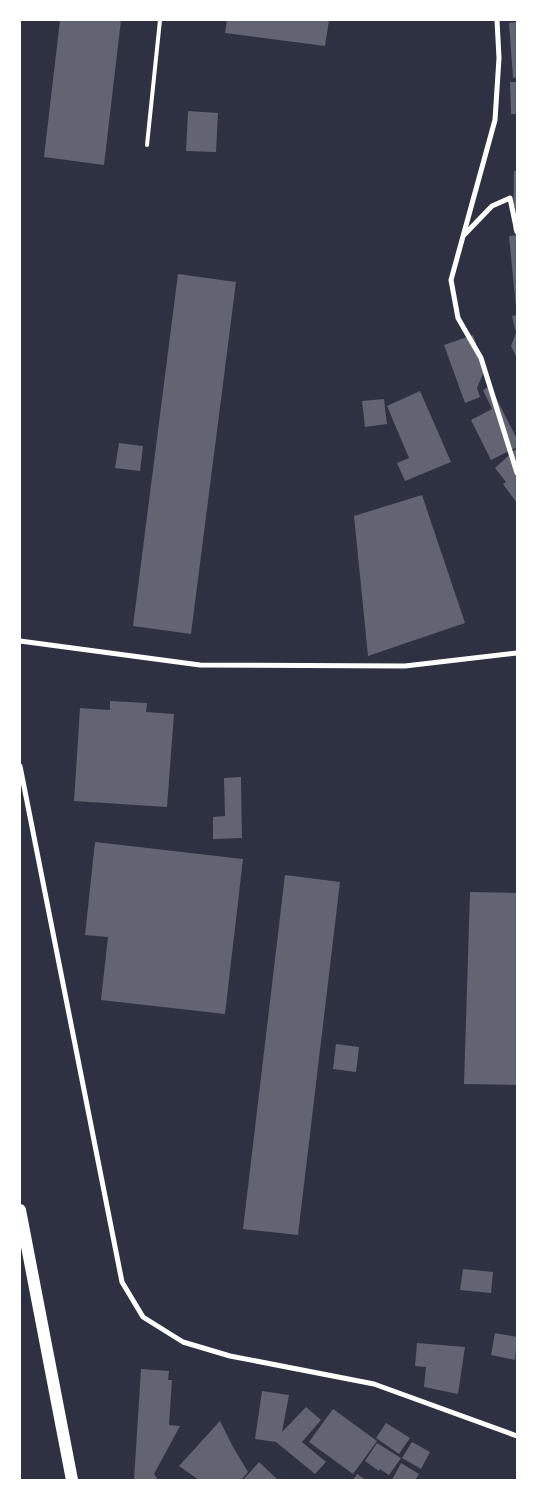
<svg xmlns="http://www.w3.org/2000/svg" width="537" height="1500" viewBox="0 0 537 1500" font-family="'DM Sans',sans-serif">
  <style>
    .building { fill: #626471 }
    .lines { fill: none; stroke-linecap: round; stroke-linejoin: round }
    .service { stroke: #fff; stroke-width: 4 }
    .minor { stroke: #fff; stroke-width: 5 }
    .primary { stroke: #fff; stroke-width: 12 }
  </style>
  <rect width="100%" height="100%" fill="#2d3142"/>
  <g class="building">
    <polygon points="60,20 121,20 104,165 44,157"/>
    <polygon points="227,20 329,20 325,46 225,33"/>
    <polygon points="517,22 517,77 513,78 509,23"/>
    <polygon points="510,82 517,82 517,114 511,114"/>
    <polygon points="188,111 218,113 216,152 186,151"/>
    <polygon points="514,171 517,171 517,231 513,231"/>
    <polygon points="517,235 517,308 516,308 509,236"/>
    <polygon points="178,274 236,282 191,634 133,626"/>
    <polygon points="517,315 517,358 511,346 516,333 512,316"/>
    <polygon points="473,335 485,369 477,388 480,397 465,403 444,345"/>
    <polygon points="490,386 517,439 517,447 491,460 471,420 492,409 483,390"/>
    <polygon points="420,391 451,462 405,481 397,463 409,458 387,406"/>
    <polygon points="384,399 387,424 365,427 362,401"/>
    <polygon points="119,443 143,446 140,471 115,468"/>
    <polygon points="517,448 517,503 503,484 506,482 495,468"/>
    <polygon points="422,495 465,623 368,656 354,516"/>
    <polygon points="110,701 147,703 146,712 174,714 167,807 74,801 80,708 110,710"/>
    <polygon points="241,777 242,838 213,839 213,817 225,816 224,778"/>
    <polygon points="95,842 243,859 225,1014 101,1000 108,937 85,935"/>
    <polygon points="285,875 340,882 298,1235 243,1229"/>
    <polygon points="470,892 517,893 517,1085 464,1084"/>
    <polygon points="336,1044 359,1047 356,1072 333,1069"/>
    <polygon points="463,1269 493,1272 491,1293 460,1290"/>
    <polygon points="495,1333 517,1337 515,1360 491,1355"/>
    <polygon points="417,1343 465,1347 458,1394 424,1387 426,1367 415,1366"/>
    <polygon points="141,1369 169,1371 168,1380 172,1380 169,1425 180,1426 154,1474 158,1480 134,1480"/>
    <polygon points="262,1391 289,1395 282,1432 306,1407 321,1420 302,1442 326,1462 315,1474 276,1442 255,1439"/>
    <polygon points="333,1409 377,1441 353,1474 309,1442"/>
    <polygon points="220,1421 233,1447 248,1472 241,1480 199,1480 179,1466"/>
    <polygon points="386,1423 410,1438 399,1454 376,1438"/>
    <polygon points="412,1442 430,1452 421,1469 402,1458"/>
    <polygon points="377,1443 401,1458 389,1475 380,1469 379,1471 365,1461"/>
    <polygon points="259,1462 278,1480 243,1480"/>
    <polygon points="401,1463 419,1474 415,1480 392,1480"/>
    <polygon points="357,1474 366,1480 353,1480"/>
  </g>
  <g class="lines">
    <polyline class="service" points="147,145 160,20"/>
    <g class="minor">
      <polyline points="497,20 499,58 495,120 451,280 458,318 481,358 517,473"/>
      <polyline points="465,234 492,206 510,198 517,232"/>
      <polyline points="20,641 200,665 405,666 517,653"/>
      <polyline points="20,766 122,1282 143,1317 183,1342 230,1356 374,1384 517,1436"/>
    </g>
    <polyline class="primary" points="20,1210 72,1480"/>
  </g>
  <rect width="537" height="1500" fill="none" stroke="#ffffff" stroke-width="42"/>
</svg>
